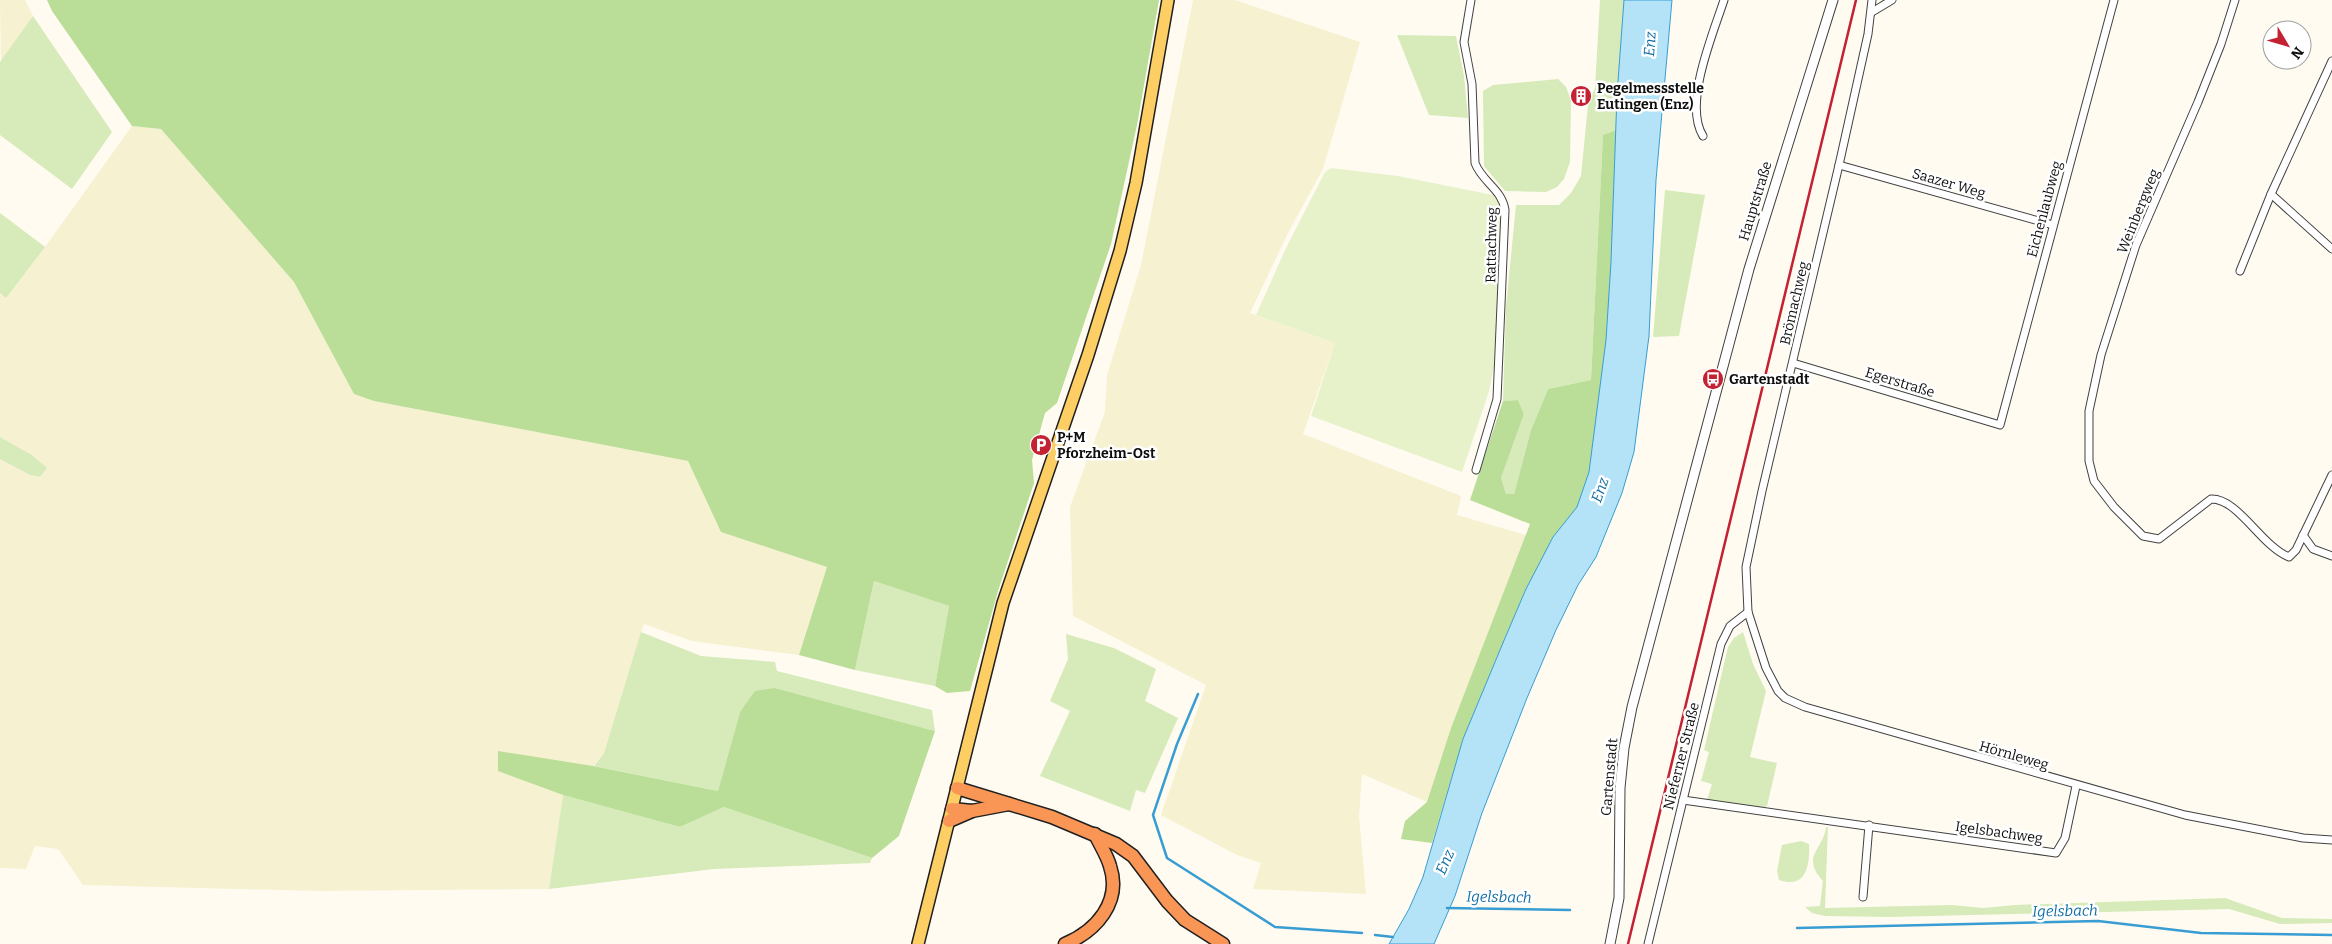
<svg xmlns="http://www.w3.org/2000/svg" width="2332" height="944" viewBox="0 0 2332 944" font-family="Bitter,serif">
  <style>
    .farmland { fill: #f6f1d0 }
    .green { fill: #d6ebb9 }
    .forest { fill: #badd97 }
    .pitch { fill: #e7f2cb }
    .water { fill: #b4e3f8; stroke: #389dd2 }
    .lines { fill: none; stroke-linecap: round; stroke-linejoin: round }
    .stream { stroke: #389dd2; stroke-width: 2.5 }
    .minor-casing { stroke: #424242; stroke-width: 9 }
    .tertiary-casing { stroke: #424242; stroke-width: 11 }
    .primary-casing { stroke: #202020; stroke-width: 14 }
    .motorway-casing { stroke: #202020; stroke-width: 15 }
    .minor { stroke: #fff; stroke-width: 7 }
    .tertiary { stroke: #fff; stroke-width: 9 }
    .primary { stroke: #fdce63; stroke-width: 11 }
    .motorway { stroke: #f99655; stroke-width: 12 }
    .rail { stroke: #c42133; stroke-width: 2.5 }
    .labels { text-anchor: middle; stroke-width: 5; stroke-linejoin: round; paint-order: stroke }
    .poi-label { font-size: 14px; font-weight: bold; fill: #0f0f0f; stroke: #fff; text-anchor: start }
    .street-label { font-size: 14px; fill: #0f0f0f; stroke: #fff }
    .water-label { font-size: 15px; font-style: italic; fill: #136ea6; stroke: #fff }
  </style>
  <rect width="100%" height="100%" fill="#fffbf1"/>
  <g class="farmland">
    <polygon points="0,0 25,0 33,16 1,63"/>
    <polygon points="1193,0 1235,0 1360,42 1323,169 1289,231 1250,313 1335,343 1303,434 1461,496 1457,515 1526,535 1451,728 1427,802 1362,774 1359,816 1366,894 1253,889 1261,863 1237,855 1161,815 1206,685 1073,616 1070,507 1105,412 1107,375 1141,265"/>
    <polygon points="132,126 161,129 294,282 354,394 374,401 688,461 721,532 827,567 799,655 692,641 644,624 604,753 593,766 498,752 499,771 563,795 549,889 319,891 83,885 58,849 35,846 26,869 0,868 0,459 30,475 40,477 47,468 32,455 0,437 0,293 6,297 45,247"/>
  </g>
  <g class="green">
    <polygon points="1600,0 1624,0 1616,130 1603,135 1591,380 1548,389 1531,430 1514,494 1506,494 1501,478 1524,414 1518,400 1503,401 1506,307 1516,205 1559,205 1571,193 1581,176 1588,105 1595,88"/>
    <polygon points="33,16 112,132 72,189 0,135 0,62"/>
    <polygon points="1397,35 1456,36 1464,76 1468,118 1429,115"/>
    <polygon points="1558,79 1566,87 1571,100 1570,162 1564,179 1557,187 1546,192 1505,191 1484,166 1483,91 1493,85"/>
    <polygon points="1665,190 1705,195 1679,336 1653,337"/>
    <polygon points="0,213 45,247 6,298 0,293"/>
    <polygon points="0,437 32,455 47,468 40,477 30,475 0,459"/>
    <polygon points="874,581 949,606 935,686 855,670"/>
    <polygon points="641,632 701,656 775,662 777,671 932,710 935,731 775,688 740,712 718,791 594,766 604,753"/>
    <polygon points="1743,632 1753,664 1766,691 1750,757 1777,763 1767,806 1761,808 1707,800 1712,784 1701,781 1709,752 1704,750 1728,647 1734,638"/>
    <polygon points="1066,634 1114,648 1156,669 1145,701 1178,718 1145,793 1136,790 1130,811 1040,776 1070,711 1050,701 1068,659"/>
    <polygon points="563,795 680,827 724,807 872,858 870,863 714,869 549,889"/>
    <path d="M1826,827h2l-3,81 127,-3 31,3 32,-3 210,-7 57,20 50,1v4l-52,1 -51,-15 -340,8 -64,-1 -13,-3 -7,-6 15,-1 3,-25c-23,-25 1,-32 3,-54z"/>
    <path d="M1801,841l8,3c1,22 -3,45 -30,36l-2,-9 5,-26z"/>
  </g>
  <g class="forest">
    <polygon points="47,0 1159,0 1137,125 1111,244 1057,403 1045,413 1032,460 1034,483 998,591 970,691 947,693 935,686 949,606 874,581 855,670 799,655 827,567 721,532 688,461 374,401 354,394 294,282 161,129 132,126 52,11"/>
    <polygon points="1616,130 1611,262 1606,340 1589,472 1577,508 1553,537 1526,589 1505,638 1463,739 1432,843 1401,839 1405,821 1427,802 1451,728 1530,524 1470,500 1503,401 1518,400 1524,414 1501,478 1506,494 1514,494 1531,430 1548,389 1591,380 1603,135"/>
    <polygon points="775,688 935,731 899,836 872,858 724,807 680,827 563,795 498,771 498,751 593,766 718,791 740,712 755,691"/>
  </g>
  <polygon class="pitch" points="1331,168 1398,176 1503,197 1499,342 1489,391 1462,472 1311,416 1335,343 1256,315 1286,248 1325,172"/>
  <polygon class="water" points="1624,0 1672,0 1656,180 1649,336 1634,452 1622,493 1596,557 1578,585 1556,630 1527,698 1482,813 1455,896 1434,944 1389,944 1409,909 1423,877 1463,739 1505,638 1526,589 1553,537 1577,507 1589,472 1606,340 1611,262 1617,95"/>
  <g class="lines">
    <g class="stream">
      <polyline points="1198,694 1177,744 1153,815 1167,858 1275,927 1362,933"/>
      <polyline points="1447,908 1570,910"/>
      <polyline points="1797,928 2098,921 2201,933 2332,935"/>
      <polyline points="1375,935 1393,937"/>
    </g>
    <g class="minor-casing">
      <g id="minor">
        <path d="M1471,0l-7,42 8,42 3,79c7,19 27,26 30,47l-8,189 -21,71"/>
        <polyline points="1872,0 1868,34 1839,165 1762,491 1746,567 1748,612 1766,668 1778,691 1785,698 1805,707 2185,815 2303,838 2332,840"/>
        <path d="M2235,0l-14,44 -23,58 -62,143 -35,110 -12,56v50l5,20 20,26 29,29 16,3 52,-40c27,-1 50,47 78,58l7,-7 36,-75"/>
        <polyline points="1872,12 1892,0"/>
        <path d="M1703,136c-20,-32 10,-102 21,-136"/>
        <polyline points="1839,165 2053,225"/>
        <polyline points="2271,194 2332,249"/>
        <polyline points="2240,271 2271,194 2332,61"/>
        <polyline points="1793,363 2000,425 2114,0"/>
        <polyline points="2303,535 2313,549 2332,556"/>
        <polyline points="1683,800 2056,853 2065,838 2076,786"/>
        <polyline points="1863,897 1869,825"/>
        <polyline points="1648,944 1721,644 1730,626 1748,612"/>
      </g>
    </g>
    <g class="tertiary-casing">
      <polyline id="tertiary" points="1610,944 1619,898 1620,788 1624,748 1632,707 1749,269 1833,0"/>
    </g>
    <g class="primary-casing">
      <polyline id="primary" points="918,944 1003,603 1088,355 1120,251 1136,183 1168,0"/>
    </g>
    <g class="motorway-casing">
      <g id="motorway">
        <polyline points="957,788 1052,817 1116,844 1133,856 1167,901 1185,920 1223,944"/>
        <polyline points="952,809 972,811 1009,804"/>
        <polyline points="949,821 972,811"/>
        <path d="M1065,944c31,-13 57,-42 45,-78 -3,-11 -10,-21 -15,-32"/>
      </g>
    </g>
    <use href="#minor" class="minor"/>
    <use href="#tertiary" class="tertiary"/>
    <use href="#primary" class="primary"/>
    <use href="#motorway" class="motorway"/>
    <polyline class="rail" points="1628,944 1856,0"/>
  </g>
  <defs>
    <g id="building-disc" transform="scale(1.125)"><circle r="9.5" fill="#c42133" stroke="#fff"/><path d="M-4-6H4V6H1V3H-1V6H-4ZM-2.5-4.3h1.7v1.8h-1.7ZM.8-4.3h1.7v1.8H.8ZM-2.5-1h1.7V.8h-1.7ZM.8-1h1.7V.8H.8Z" fill="#fff"/></g>
    <g id="bus-disc" transform="scale(1.125)"><circle r="9.5" fill="#c42133" stroke="#fff"/><path d="M-5-6H5V4H4V6H2V4H-2V6H-4V4H-5ZM-3.5-4V0h7V-4ZM-3.5 1.2v1.5H-2V1.2ZM2 1.2v1.5H3.5V1.2Z" fill="#fff"/></g>
    <g id="parking-disc" transform="scale(1.125)"><circle r="9.5" fill="#c42133" stroke="#fff"/><path d="M-3.5-5.5H1a3.5 3.5 0 0 1 0 7H-1V5.5H-3.5ZM-1-3.4V-.6H.8a1.4 1.4 0 0 0 0-2.8Z" fill="#fff"/></g>
  </defs>
  <g fill-rule="evenodd">
    <use href="#building-disc" x="1581" y="96"/>
    <use href="#bus-disc" x="1713" y="379"/>
    <use href="#parking-disc" x="1041" y="445"/>
  </g>
  <g class="labels">
    <g class="poi-label">
      <text x="1597" y="93">Pegelmessstelle<tspan x="1597" dy="16">Eutingen (Enz)</tspan></text>
      <text x="1729" y="384">Gartenstadt</text>
      <text x="1057" y="442">P+M<tspan x="1057" dy="16">Pforzheim-Ost</tspan></text>
    </g>
    <g class="street-label">
      <text transform="translate(1949 183) rotate(16)" y="5">Saazer Weg</text>
      <text transform="translate(1755 201) rotate(-73)" y="5">Hauptstraße</text>
      <text transform="translate(2044 209) rotate(-75)" y="5">Eichenlaubweg</text>
      <text transform="translate(2138 211) rotate(-68)" y="5">Weinbergweg</text>
      <text transform="translate(1491 245) rotate(-89)" y="5">Rattachweg</text>
      <text transform="translate(1794 303) rotate(-77)" y="5">Brömachweg</text>
      <text transform="translate(1900 382) rotate(17)" y="5">Egerstraße</text>
      <text transform="translate(2014 755) rotate(16)" y="5">Hörnleweg</text>
      <text transform="translate(1681 756) rotate(-76)" y="5">Nieferner Straße</text>
      <text transform="translate(1609 777) rotate(-85)" y="5">Gartenstadt</text>
      <text transform="translate(1999 832) rotate(8)" y="5">Igelsbachweg</text>
    </g>
    <g class="water-label">
      <text transform="translate(1650 44) rotate(-86)" y="5">Enz</text>
      <text transform="translate(1600 490) rotate(-70)" y="5">Enz</text>
      <text transform="translate(1445 862) rotate(-66)" y="5">Enz</text>
      <text transform="translate(1499 897) rotate(1)" y="5">Igelsbach</text>
      <text transform="translate(2065 911) rotate(-1)" y="5">Igelsbach</text>
    </g>
  </g>
  <g transform="translate(2287 45) rotate(128)"><circle r="24" fill="#ffffff" stroke="#9f9f9f"/>
  <path d="M0-4L9 19L0 12L-9 19Z" fill="#c42133"/>
  <text y="-8" font-size="14" font-weight="bold" text-anchor="middle" fill="#0f0f0f">N</text>
  </g>
</svg>
